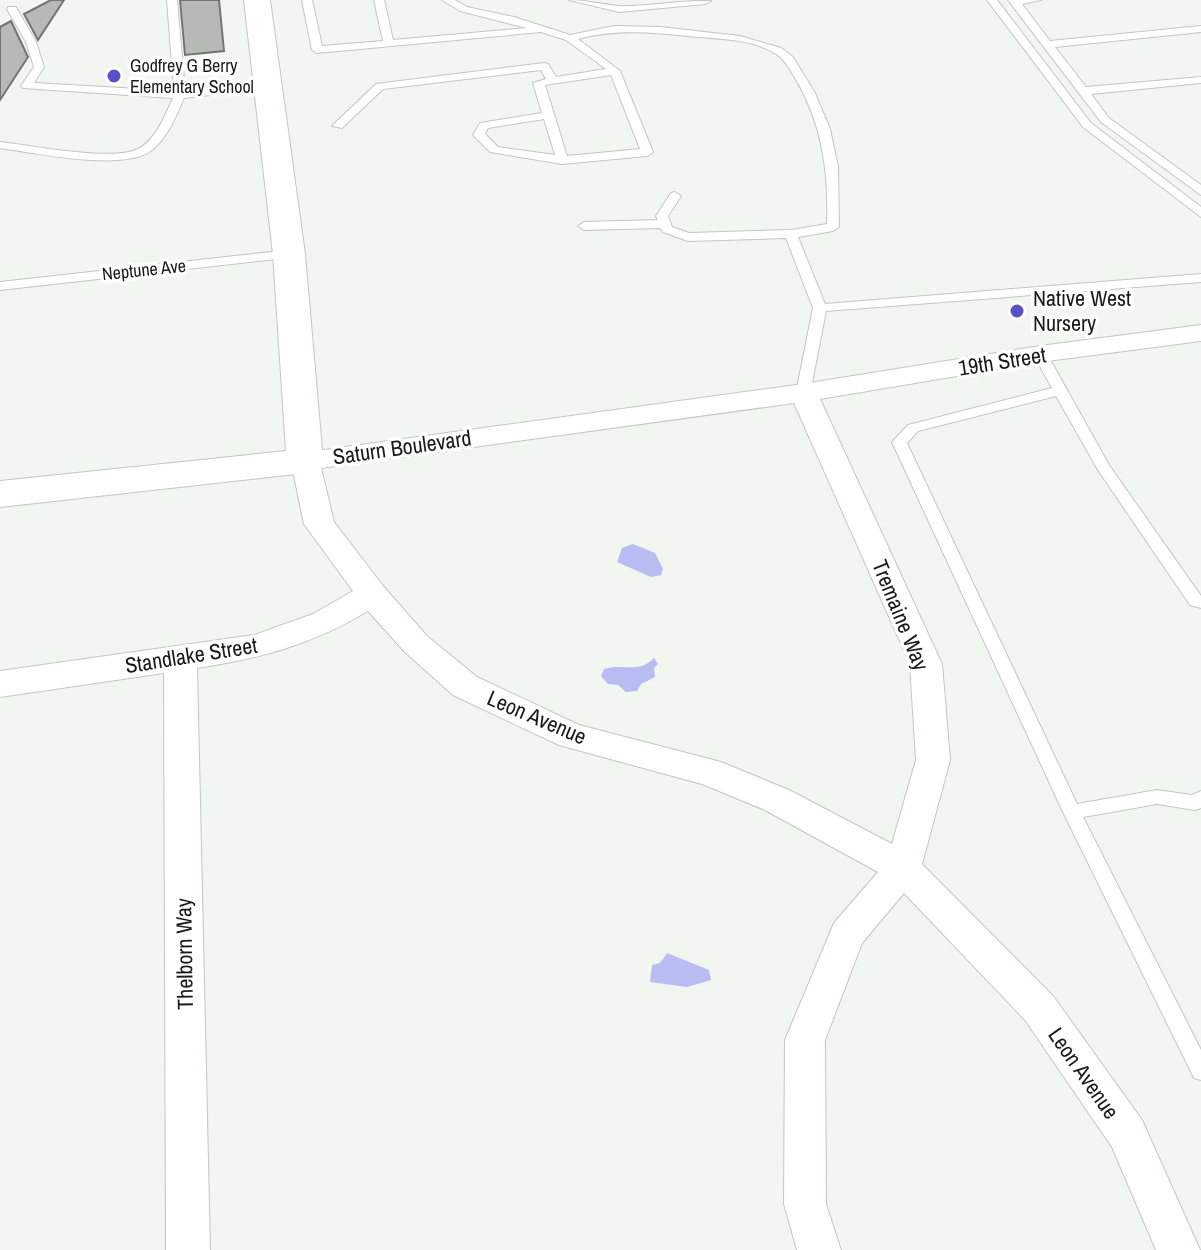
<svg xmlns="http://www.w3.org/2000/svg" width="1201" height="1250" viewBox="0 0 1201 1250" font-family="'Archivo Narrow',sans-serif">
  <style>
    .water { fill: #b8bcf3 }
    .building { fill: #b6bab5; stroke: #727671; stroke-width: 2 }
    .lines { fill: none; stroke-linecap: round; stroke-linejoin: round }
    .service-casing { stroke: #c2c7c1; stroke-width: 2 }
    .minor-casing { stroke: #c2c7c1; stroke-width: 2 }
    .tertiary-casing { stroke: #c2c7c1; stroke-width: 2 }
    .service { fill: #fff; fill-rule: evenodd }
    .minor { fill: #fff; fill-rule: evenodd }
    .tertiary { fill: #fff; fill-rule: evenodd }
    .poi-dot { fill: #5951c9; stroke: #fff; stroke-width: 3 }
    .labels { text-anchor: middle; stroke-width: 7; stroke-linejoin: round; paint-order: stroke }
    .far-poi-label { font-size: 18px; fill: #191b19; stroke: #fff; text-anchor: start }
    .far-street-label { font-size: 18px; fill: #191b19; stroke: #fff }
    .poi-label { font-size: 22px; fill: #191b19; stroke: #fff; text-anchor: start }
    .street-label { font-size: 22px; fill: #191b19; stroke: #fff }
  </style>
  <rect width="100%" height="100%" fill="#f1f6f0"/>
  <g class="water">
    <polygon points="633,544 655,553 663,569 661,575 651,577 617,562 622,548"/>
    <path d="M654,658l4,6 -4,4 1,9 -14,7 -4,7 -11,1 -8,-7 -10,-1 -7,-8 3,-7c18,-6 35,5 50,-11z"/>
    <polygon points="667,953 709,970 711,980 687,987 650,982 652,965 660,963"/>
  </g>
  <g class="building">
    <polygon points="51,0 64,0 38,40 24,14"/>
    <polygon points="180,0 219,0 224,51 185,55"/>
    <polygon points="11,21 28,57 0,100 0,27"/>
  </g>
  <g class="lines">
    <g class="service-casing">
      <g id="service">
        <path d="M167,0h10l8,91 81,-8 4,1v4l-86,10c-8,18 -16,39 -32,52 -26,22 -118,3 -152,-2v-6c30,3 113,20 138,7 18,-9 27,-34 35,-51l-150,-10 -2,-2 13,-19 -8,-25 -19,-33 1,-2h8l20,35 8,25 -10,16 140,8z"/>
        <path d="M302,0h10l10,46 61,-5 -9,-41h10l9,40 134,-12 -67,-17 -18,-11h13l12,7 47,10 56,18 44,-9 46,1 80,9 41,12 12,9 22,36 15,36 8,38 1,60 -6,4 -35,6 27,67 376,-30v8l-375,29 -16,82 -7,4 -5,-1 -2,-3 17,-85 -27,-70 -98,3 -25,-9 -3,-4 -76,2 -6,-4 6,-4 74,-2 -2,-4 15,-23 4,-1 6,4 -13,20 4,11 17,6 102,-3 36,-6c2,-52 -5,-101 -32,-146 -5,-9 -10,-18 -19,-24 -24,-16 -60,-15 -89,-18 -36,-4 -73,-7 -109,3l42,32 33,81 -6,4 -85,8 -72,-12 -17,-17 7,-12 62,-10 -9,-30 13,-4 -5,-9 -158,19 -41,39 -10,-2 44,-42 168,-21 4,1 8,13 50,-8 -40,-29 -25,-8 -224,21 -5,-3zM611,75l29,74 -73,7 -22,-71zM544,119l11,36 -57,-8 -13,-13 3,-6z"/>
        <path d="M569,0c18,0 34,5 52,6 30,0 61,-6 90,-5l-5,3 -87,8z"/>
        <polygon points="987,0 997,0 1091,123 1201,207 1201,217 1083,127"/>
        <polygon points="1008,0 1041,0 1022,4 1050,41 1201,26 1201,32 1055,47 1086,87 1201,77 1201,83 1091,94 1109,118 1201,185 1201,195 1101,122"/>
        <polygon points="289,250 293,251 293,257 0,290 0,282"/>
        <polygon points="1040,350 1047,354 1109,465 1201,596 1201,608 1190,605 1098,470 1056,396 918,431 907,443 1077,804 1157,790 1192,795 1201,791 1201,808 1195,810 1157,804 1083,817 1201,1050 1201,1080 1194,1078 1063,812 892,442 908,425 1052,388 1033,354"/>
      </g>
    </g>
    <g class="minor-casing">
      <path id="minor" d="M1201,325v16l-161,21 -220,37 122,265 8,96 -28,104 131,132 89,124 58,130h-44l-44,-103 -87,-127 -121,-127 -42,50 -37,97 1,164 15,46h-44l-13,-46 1,-164 49,-117 44,-51 -113,-62 -63,-26 -143,-39 -106,-50 -48,-43 -37,-41c-57,34 -106,47 -171,57l13,582h-44l-2,-577 -164,24v-26l254,-36 59,-21 40,-23 -49,-67 -13,-63 4,-7 508,-70 237,-38zM794,403l116,261 6,96 -24,84 -103,-54 -68,-28 -142,-37 -102,-48 -50,-41 -44,-50 -49,-64 -13,-54z"/>
    </g>
    <g class="tertiary-casing">
      <polygon id="tertiary" points="244,0 270,0 305,254 323,461 318,469 305,473 0,507 0,481 286,451 273,254"/>
    </g>
    <use href="#service" class="service"/>
    <use href="#minor" class="minor"/>
    <use href="#tertiary" class="tertiary"/>
  </g>
  <g class="poi-dot">
    <circle cx="114" cy="76" r="8"/>
    <circle cx="1017" cy="311" r="8"/>
  </g>
  <g class="labels">
    <g class="far-poi-label">
      <text x="130" y="72">Godfrey G Berry<tspan x="130" dy="21">Elementary School</tspan></text>
    </g>
    <g class="far-street-label">
      <text transform="translate(144 270) rotate(-6)" y="6">Neptune Ave</text>
    </g>
    <g class="poi-label">
      <text x="1033" y="306">Native West<tspan x="1033" dy="25">Nursery</tspan></text>
    </g>
    <g class="street-label">
      <text transform="translate(1002 361) rotate(-9)" y="8">19th Street</text>
      <text transform="translate(402 447) rotate(-8)" y="8">Saturn Boulevard</text>
      <text transform="translate(901 615) rotate(68)" y="8">Tremaine Way</text>
      <text transform="translate(191 655) rotate(-9)" y="8">Standlake Street</text>
      <text transform="translate(537 717) rotate(23)" y="8">Leon Avenue</text>
      <text transform="translate(184 954) rotate(-91)" y="8">Thelborn Way</text>
      <text transform="translate(1084 1073) rotate(55)" y="8">Leon Avenue</text>
    </g>
  </g>
</svg>
